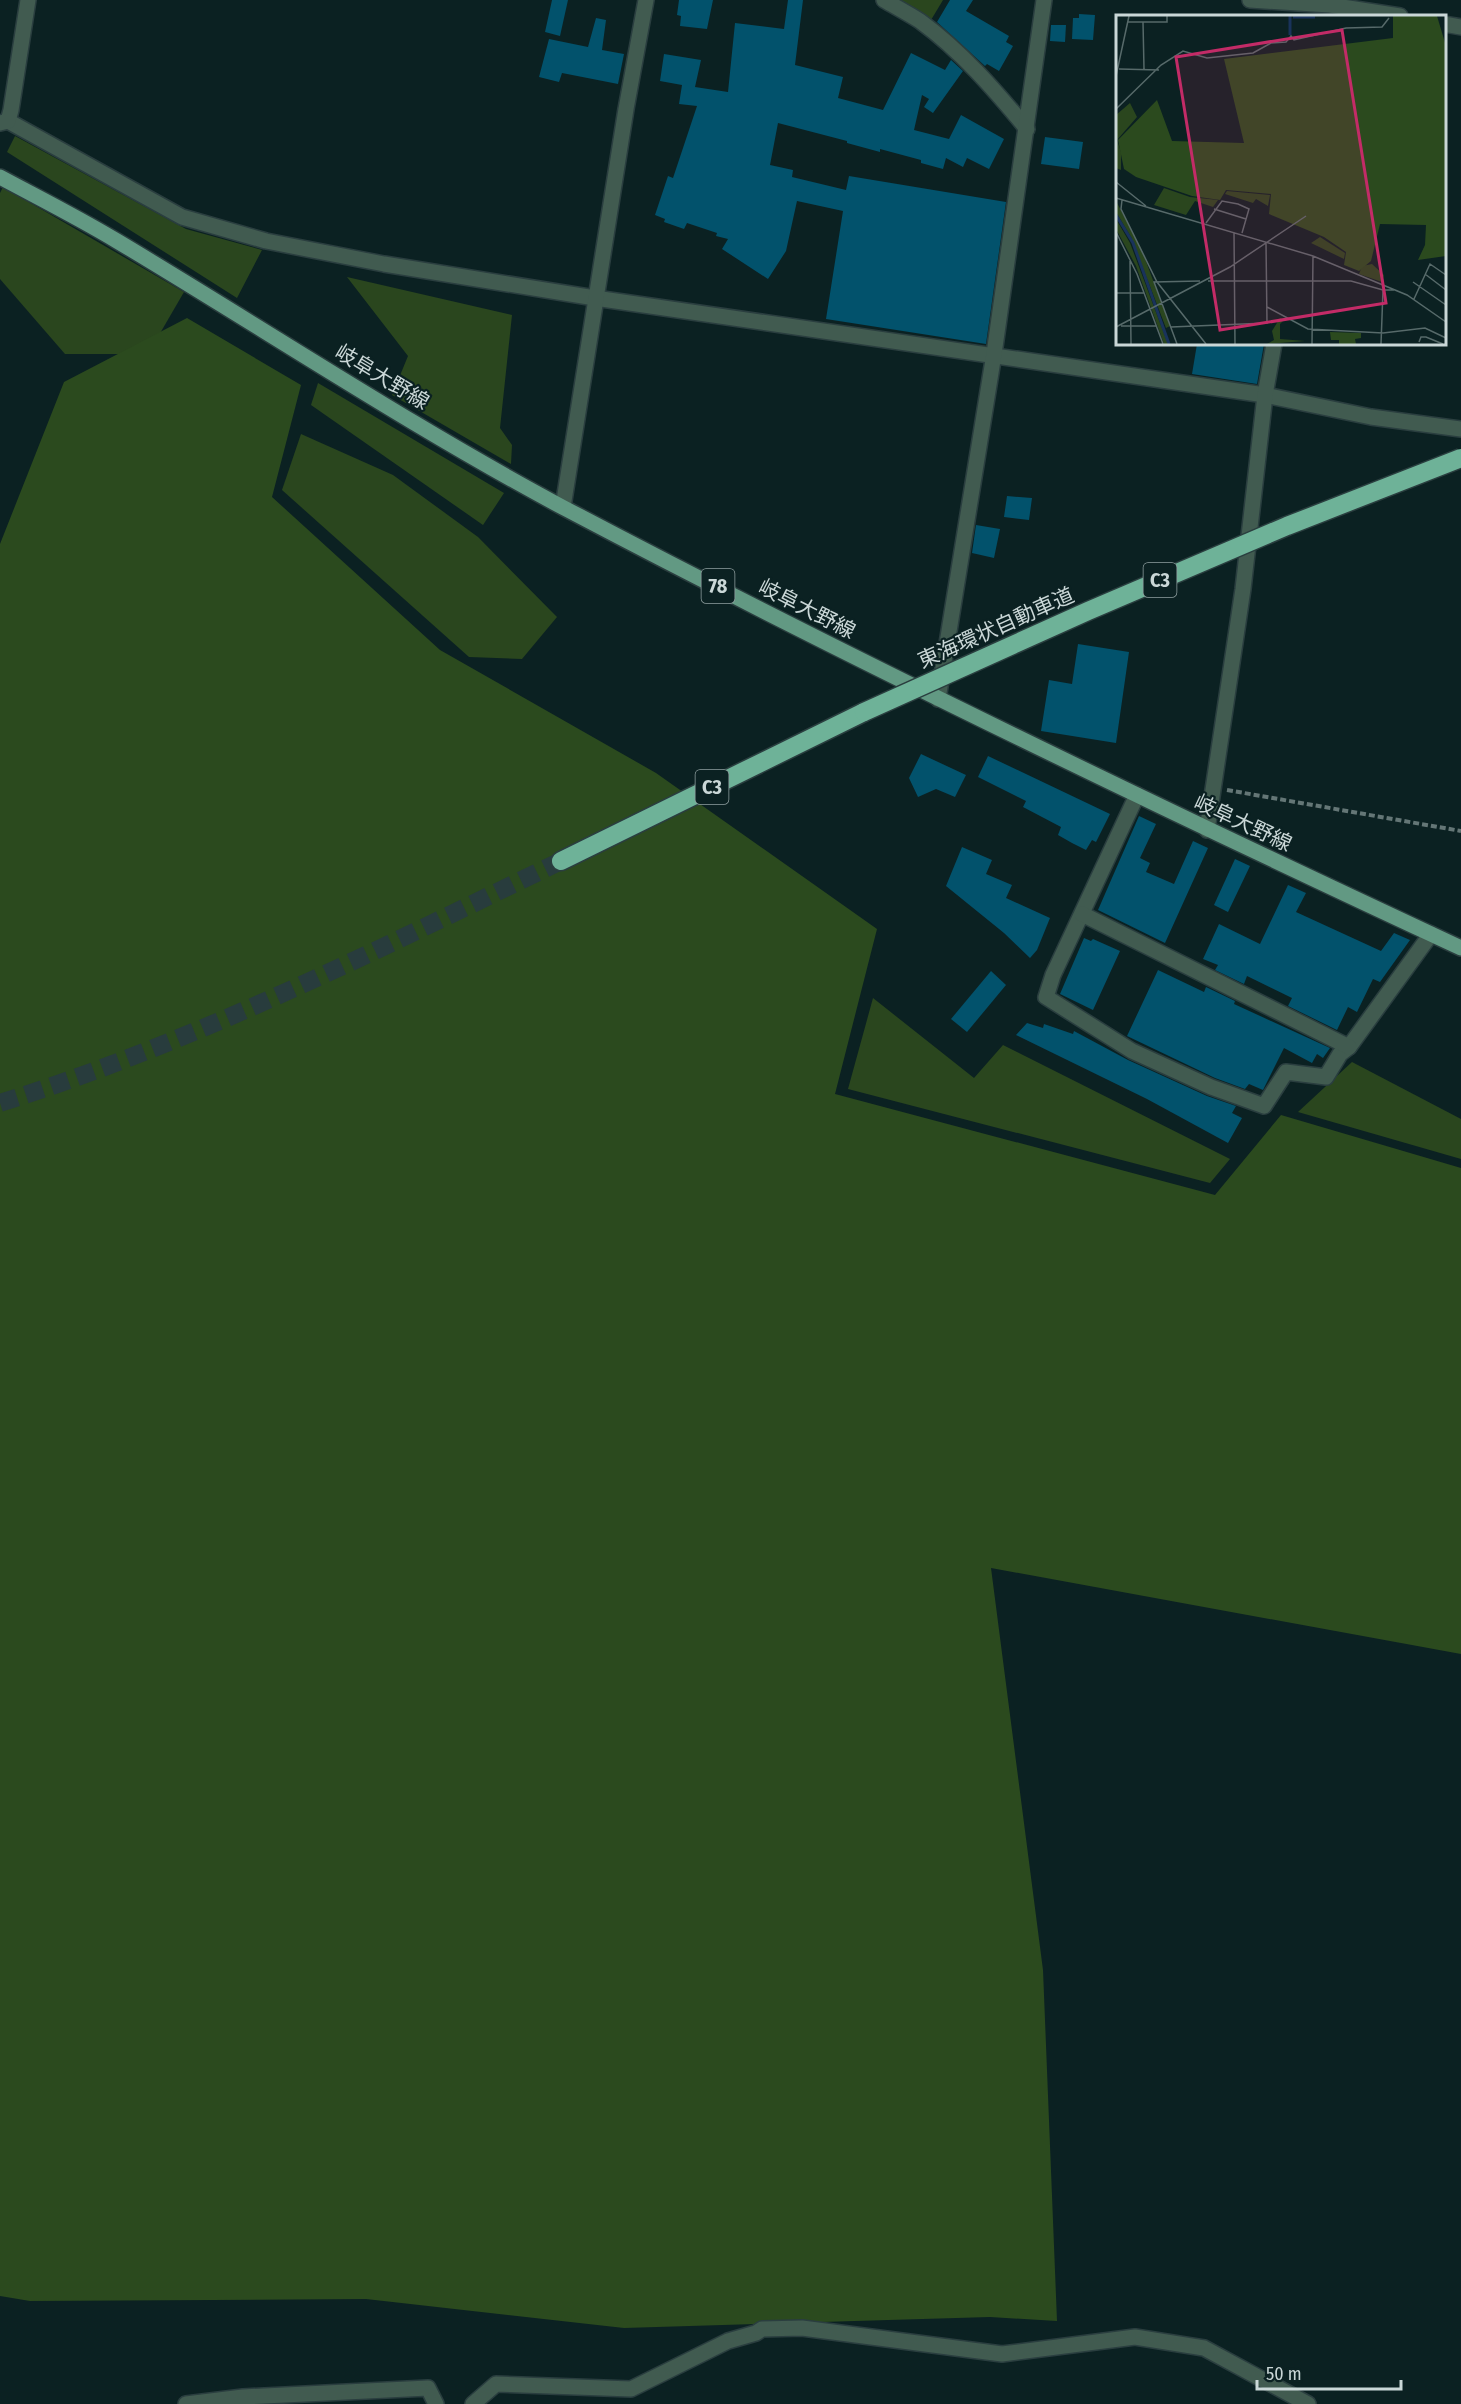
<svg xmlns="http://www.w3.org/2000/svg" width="1461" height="2404" viewBox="0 0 1461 2404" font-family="'Fira Sans Condensed','Noto Sans JP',sans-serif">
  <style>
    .green { fill: #2a461e }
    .forest { fill: #2b4a1e }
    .building { fill: #02526c }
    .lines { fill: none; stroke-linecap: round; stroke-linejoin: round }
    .highway-tunnel { stroke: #283c3d; stroke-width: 18; stroke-dasharray: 18 9; stroke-linecap: butt }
    .street-casing { stroke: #2a3e3f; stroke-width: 18 }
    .primary-casing { stroke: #2a3e3f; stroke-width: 18 }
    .highway-casing { stroke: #2a3e3f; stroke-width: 21 }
    .path { stroke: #647676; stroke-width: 4; stroke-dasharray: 6 3; stroke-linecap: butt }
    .street { stroke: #415b50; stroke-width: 15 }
    .primary { stroke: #629983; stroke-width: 15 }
    .highway { stroke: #6eb298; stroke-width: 18 }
    .highway-bridge-casing { stroke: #2a3e3f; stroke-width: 21; stroke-linecap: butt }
    .highway-bridge { stroke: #6eb298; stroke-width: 18 }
    .labels { text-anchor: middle; stroke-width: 4.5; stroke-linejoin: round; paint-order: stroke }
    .shield { fill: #0b2122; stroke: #91a0a1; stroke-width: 1.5 }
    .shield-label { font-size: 20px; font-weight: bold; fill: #cad7d7 }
    .street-label { font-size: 21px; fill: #cad7d7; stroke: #0b2122 }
    .inset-river { fill: none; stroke: #19335b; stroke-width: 3 }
    .inset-road { fill: none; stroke: #576a6a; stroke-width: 1.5 }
    .view { fill: #c32b67; fill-opacity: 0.15; stroke: #c32b67; stroke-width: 3 }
    .inset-edge { fill: none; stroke: #cad7d7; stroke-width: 3 }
  </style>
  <rect width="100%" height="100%" fill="#0b2122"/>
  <g class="green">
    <polygon points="896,0 943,0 931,20"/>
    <polygon points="15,136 186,229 262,250 237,298 7,152"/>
    <polygon points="3,187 184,292 148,354 65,354 0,279 0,193"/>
    <polygon points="347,277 512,315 500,428 512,445 511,464 392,395 408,356"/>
    <polygon points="318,383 504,493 483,525 311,405"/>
    <polygon points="301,434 393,475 478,537 557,617 522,659 469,657 282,490"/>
    <polygon points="873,998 974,1078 1003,1045 1230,1159 1210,1183 848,1089"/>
    <polygon points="1352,1062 1461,1119 1461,1159 1298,1112"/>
  </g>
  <polygon class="forest" points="187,318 301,385 272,497 440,650 656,773 877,929 835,1094 1215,1195 1281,1115 1461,1168 1461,1654 991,1568 1043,1970 1057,2321 990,2317 624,2328 366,2299 30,2301 0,2296 0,544 64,382"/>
  <g class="building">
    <polygon points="552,0 568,0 560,36 545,32"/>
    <polygon points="679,0 713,0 707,29 680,26 681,16 677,15"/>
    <polygon points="788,0 803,0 795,65 843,77 838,98 883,110 911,53 945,70 951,60 963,71 933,113 924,107 929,99 922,95 914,130 949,139 961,115 1004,139 989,169 967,158 963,167 946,158 943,169 921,163 921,160 880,149 880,152 847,143 847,141 778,123 770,165 793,170 792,177 846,190 849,176 1006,202 986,344 826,319 843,211 797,201 786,251 768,279 722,249 728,239 716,236 717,233 687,223 684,229 664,222 665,219 655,215 668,176 673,178 697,106 679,104 682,85 660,81 664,54 701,60 695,87 728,92 735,23 784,29"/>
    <polygon points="950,0 973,0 966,11 1009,36 1006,42 1013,46 999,71 987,64 985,66 937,22"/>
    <polygon points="1079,14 1095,15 1093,40 1072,39 1073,18 1079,18"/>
    <polygon points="596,18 606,20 602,50 624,54 618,84 562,73 559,82 539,77 549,39 588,47"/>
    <polygon points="1051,25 1066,25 1065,42 1050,41"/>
    <polygon points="1045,137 1083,142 1079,169 1041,164"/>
    <polygon points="1197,344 1264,344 1257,384 1192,374"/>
    <polygon points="1007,496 1032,498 1029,520 1004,517"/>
    <polygon points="976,525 1000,529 994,558 972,553"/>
    <polygon points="1078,644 1129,652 1116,743 1041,731 1049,680 1072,684"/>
    <polygon points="921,754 966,775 955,797 936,789 918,797 909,778"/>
    <polygon points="988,756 1110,814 1096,842 1092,840 1086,850 1072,843 1058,835 1061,827 1023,807 1026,801 978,777"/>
    <polygon points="1139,816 1156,824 1140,858 1150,863 1146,872 1174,884 1193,841 1208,848 1165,943 1098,910"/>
    <polygon points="962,847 992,860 986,874 1012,885 1006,898 1050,918 1037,950 1030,958 1004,933 946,886"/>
    <polygon points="1235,859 1250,866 1228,912 1214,905"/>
    <polygon points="1288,885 1306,893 1296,912 1381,951 1394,933 1410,940 1380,982 1373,979 1357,1012 1348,1007 1337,1030 1288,1006 1292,998 1247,976 1244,984 1215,970 1218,965 1203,959 1219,924 1260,944"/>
    <polygon points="1084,938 1091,941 1093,939 1120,951 1093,1010 1060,994"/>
    <polygon points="1158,970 1204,992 1206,987 1235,1001 1234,1004 1330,1048 1323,1058 1317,1054 1312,1063 1284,1048 1263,1090 1249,1084 1245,1089 1215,1078 1127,1036"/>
    <polygon points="991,971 1006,985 967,1032 951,1019"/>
    <polygon points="1027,1023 1043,1028 1044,1024 1073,1034 1074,1031 1128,1060 1207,1096 1236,1106 1232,1113 1242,1118 1228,1143 1147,1099 1016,1035"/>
  </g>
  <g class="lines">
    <path class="highway-tunnel" d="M0,1103c195,-61 377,-153 561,-242"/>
    <g class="street-casing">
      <g id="street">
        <path d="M884,0c12,7 25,14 36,21 41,30 75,69 107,108"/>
        <polyline points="1250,0 1330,5 1400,16"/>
        <polyline points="1444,24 1461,27"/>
        <polyline points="8,121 182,217 266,241 384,264 595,298 1265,395 1371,417 1461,429"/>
        <polyline points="0,123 8,121 11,110 28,0"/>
        <polyline points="563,507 626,109 646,0"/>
        <polyline points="938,699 994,354 1044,0"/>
        <polyline points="1137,795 1053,975 1046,997 1132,1051 1211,1087 1264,1106 1286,1072 1326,1077 1340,1054 1349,1047 1431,934"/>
        <polyline points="1207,830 1243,589 1265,395 1274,344"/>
        <polyline points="1082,914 1349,1047"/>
        <polyline points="186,2404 243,2397 428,2388 436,2404"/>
        <polyline points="473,2404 496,2384 631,2389 728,2341 756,2333 762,2329 802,2328 1002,2354 1135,2337 1204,2348 1308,2404"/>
      </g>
    </g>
    <g class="primary-casing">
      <path id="primary" d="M0,177c39,21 79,41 117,64 149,89 295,186 449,268 294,155 594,299 895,439"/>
    </g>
    <g class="highway-casing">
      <polyline id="highway" points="561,861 864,712"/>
    </g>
    <polyline class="path" points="1227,790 1461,831"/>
    <use href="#street" class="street"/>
    <use href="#primary" class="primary"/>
    <use href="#highway" class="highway"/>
    <g class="highway-bridge-casing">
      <polyline id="highway-bridge" points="864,712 1088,611 1287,526 1461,458"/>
    </g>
    <use href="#highway-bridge" class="highway-bridge"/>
  </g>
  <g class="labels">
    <g class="shield">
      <rect x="1143.5" y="563" width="33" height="34" rx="4.5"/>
      <rect x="701.5" y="569" width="33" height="34" rx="4.5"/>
      <rect x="695.5" y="770" width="33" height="34" rx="4.5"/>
    </g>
    <g class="shield-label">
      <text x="1160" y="587">C3</text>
      <text x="718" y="593">78</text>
      <text x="712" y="794">C3</text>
    </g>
    <g class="street-label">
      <text transform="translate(382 377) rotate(31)" y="7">岐阜大野線</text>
      <text transform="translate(807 609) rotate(27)" y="7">岐阜大野線</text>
      <text transform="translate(996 628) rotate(-24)" y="7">東海環状自動車道</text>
      <text transform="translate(1243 823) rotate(25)" y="7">岐阜大野線</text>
    </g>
  </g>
  <g transform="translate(1116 15)">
    <rect width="330" height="330" fill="#0b2122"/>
    <path d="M14,88l7,14 -20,23 4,12v18l-5,-2v-53zM48,173l26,9 28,3 -5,7 -18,-6 -9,14 -32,-10zM111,176l43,4 -2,11 -12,-7 -3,4 -28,-9zM0,186l25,47 29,78 -4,2 -35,-91 -15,-25zM0,204l14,24 38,101h-4l-28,-78 -20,-37zM204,222l25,16 -1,6 -33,-16zM256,249l12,11 -2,7 -23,-8 3,-8zM164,303l4,2 -4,4v15l25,2 -38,3 7,-4 -2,-9z" fill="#2a461e"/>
    <path d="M277,1h44l9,30v210l-28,4 7,-15 1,-20 -46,-1 -9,37 -12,10 -15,-6 2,-13 -22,-15 -55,-23 2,-20 -45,-4 -6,10 -28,-4 -56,-19 -12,-8 -6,-29 39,-40 15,41 72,2 -20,-84 169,-21zM214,317l31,1v5l-6,1 1,5h-17v-4h-8z" fill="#2b4a1e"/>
    <path class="inset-river" d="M174,1v19M177,2h22M0,200l17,28 36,101"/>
    <path class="inset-road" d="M12,7h39v-6M27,7l1,47M3,54l40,1M0,61l13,-60M0,94l45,-44 22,-14 24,7 46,-5 18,-10 15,-1 5,-6 3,4 52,-12 36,-1 7,-9M0,167l30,24M0,183l197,58 94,39 39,27M6,185l-1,9 36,73 49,62M98,194l32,10M90,208l16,-22 16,3 11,5 -7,24M0,217l21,42 26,70M118,217l1,112M14,246l1,83M309,259l21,16M92,266h143l32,9M297,267l33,23M0,278h28M298,284l16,-35 16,11M151,292l41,22 75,4 42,-5 21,10M5,311h35M0,312l114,-60 76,-51M55,312l96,-4 -1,-80M303,327l2,-5h5l17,7M61,329l-23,-62 46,-1M196,329l1,-88M265,329l2,-54h11"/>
    <path class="view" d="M226,15l44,273 -166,27 -44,-273z"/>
    <rect width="330" height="330" class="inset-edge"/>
  </g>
  <path d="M1257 2380v9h144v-9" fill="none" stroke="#cad7d7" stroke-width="3"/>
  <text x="1266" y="2380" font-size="18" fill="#cad7d7" stroke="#0b2122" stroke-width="4.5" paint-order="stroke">50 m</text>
</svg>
